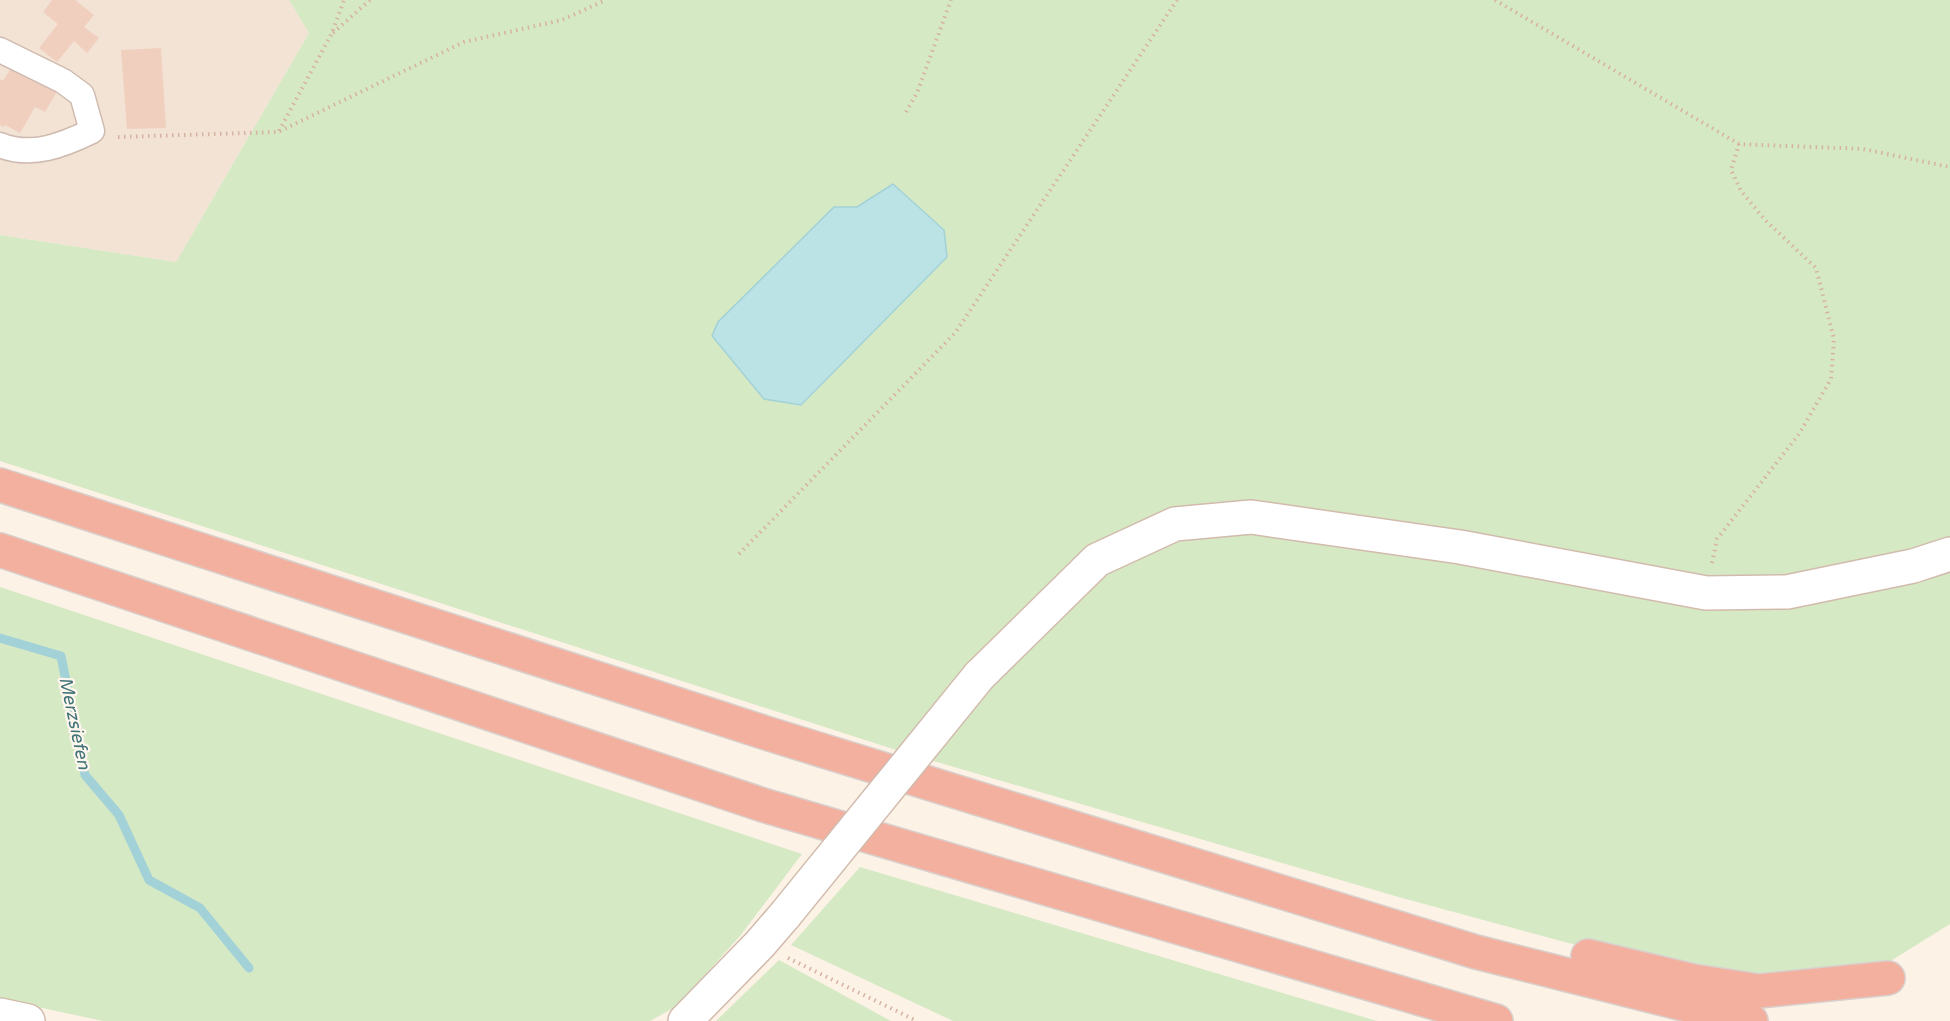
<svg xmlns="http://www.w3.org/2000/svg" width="1950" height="1021" viewBox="0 0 1950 1021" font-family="'Varela Round',sans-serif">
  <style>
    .residential { fill: #f3e3d5 }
    .green { fill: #d6e9c5 }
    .water { fill: #bbe2e5; stroke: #a2d2d7; stroke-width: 1.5 }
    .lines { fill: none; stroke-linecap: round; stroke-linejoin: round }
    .stream { stroke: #a2d2d7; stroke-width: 9 }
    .building { fill: #f0cfbf }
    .street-casing { stroke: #cfbbb0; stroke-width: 27 }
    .secondary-casing { stroke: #d2bbad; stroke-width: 36 }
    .highway-casing { stroke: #d8d0cd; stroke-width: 36 }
    .path { stroke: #d6b2a2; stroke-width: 4; stroke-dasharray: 1.5 4.5; stroke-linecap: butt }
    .street { stroke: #fff; stroke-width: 24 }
    .secondary { stroke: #fff; stroke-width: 33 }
    .highway { stroke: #f4b09f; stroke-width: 33 }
    .secondary-bridge-casing { stroke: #d2bbad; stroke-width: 36; stroke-linecap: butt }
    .secondary-bridge { stroke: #fff; stroke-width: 33 }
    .labels { text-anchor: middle; stroke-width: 4.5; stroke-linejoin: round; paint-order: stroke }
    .water-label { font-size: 18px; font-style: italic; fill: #407479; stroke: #fff6ed }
  </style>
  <rect width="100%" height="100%" fill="#fcf2e6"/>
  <polygon class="residential" points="0,0 289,0 309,33 176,262 0,235"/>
  <g class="green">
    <polygon points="289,0 1950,0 1950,924 1881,967 1717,983 1402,898 896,750 0,461 0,235 176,262 309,33"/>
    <polygon points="0,587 802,854 740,936 677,1006 650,1021 103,1021 0,999"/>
    <polygon points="860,867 1377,1021 953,1021 791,945"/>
    <polygon points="779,960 891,1021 716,1021"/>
  </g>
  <polygon class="water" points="893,184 944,230 947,257 801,405 764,399 712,336 718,322 834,207 857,207"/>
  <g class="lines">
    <polyline class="stream" points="0,638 61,656 85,775 119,815 149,880 200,908 249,968"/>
  </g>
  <g class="building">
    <polygon points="52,0 75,0 94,15 84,27 99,38 87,53 74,41 57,62 39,48 58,24 43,12"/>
    <polygon points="161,48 166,128 127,129 121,50"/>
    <polygon points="14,63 59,88 45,112 35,107 20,133 5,125 4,127 0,125 0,79 3,81"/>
  </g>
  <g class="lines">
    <g class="street-casing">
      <path id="street" d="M0,50l63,31 19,14 10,36c-29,14 -60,27 -92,14"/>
    </g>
    <g class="secondary-casing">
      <g id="secondary">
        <polyline points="979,676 1097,560 1175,524 1251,517 1460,547 1706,593 1787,592 1913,566 1950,554"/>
        <polyline points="0,1015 28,1021"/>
        <polyline points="685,1021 760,944 785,915"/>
      </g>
    </g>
    <g class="highway-casing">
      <g id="highway">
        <polyline points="0,485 769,734 1476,952 1751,1021"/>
        <polyline points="0,550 763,805 1496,1021"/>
        <polyline points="1588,956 1694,981 1759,991 1888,978"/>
      </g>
    </g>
    <g class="path">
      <polyline points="1495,0 1739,144 1863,149 1950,167"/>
      <polyline points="333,33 370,0"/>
      <polyline points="906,112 917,93 951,0"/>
      <polyline points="279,131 332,33 344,0"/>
      <polyline points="118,137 278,132 464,42 562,20 606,0"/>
      <polyline points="739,554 955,333 1177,0"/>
      <polyline points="1712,563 1717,539 1799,434 1831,379 1834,339 1816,268 1765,220 1741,191 1731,170 1739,144"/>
      <polyline points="788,958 917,1021"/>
    </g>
    <use href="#street" class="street"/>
    <use href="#secondary" class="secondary"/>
    <use href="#highway" class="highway"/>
    <g class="secondary-bridge-casing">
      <polyline id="secondary-bridge" points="785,915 979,676"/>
    </g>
    <use href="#secondary-bridge" class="secondary-bridge"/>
  </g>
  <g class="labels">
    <g class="water-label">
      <text transform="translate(75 723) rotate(78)" y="6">Merzsiefen</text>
    </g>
  </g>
</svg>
